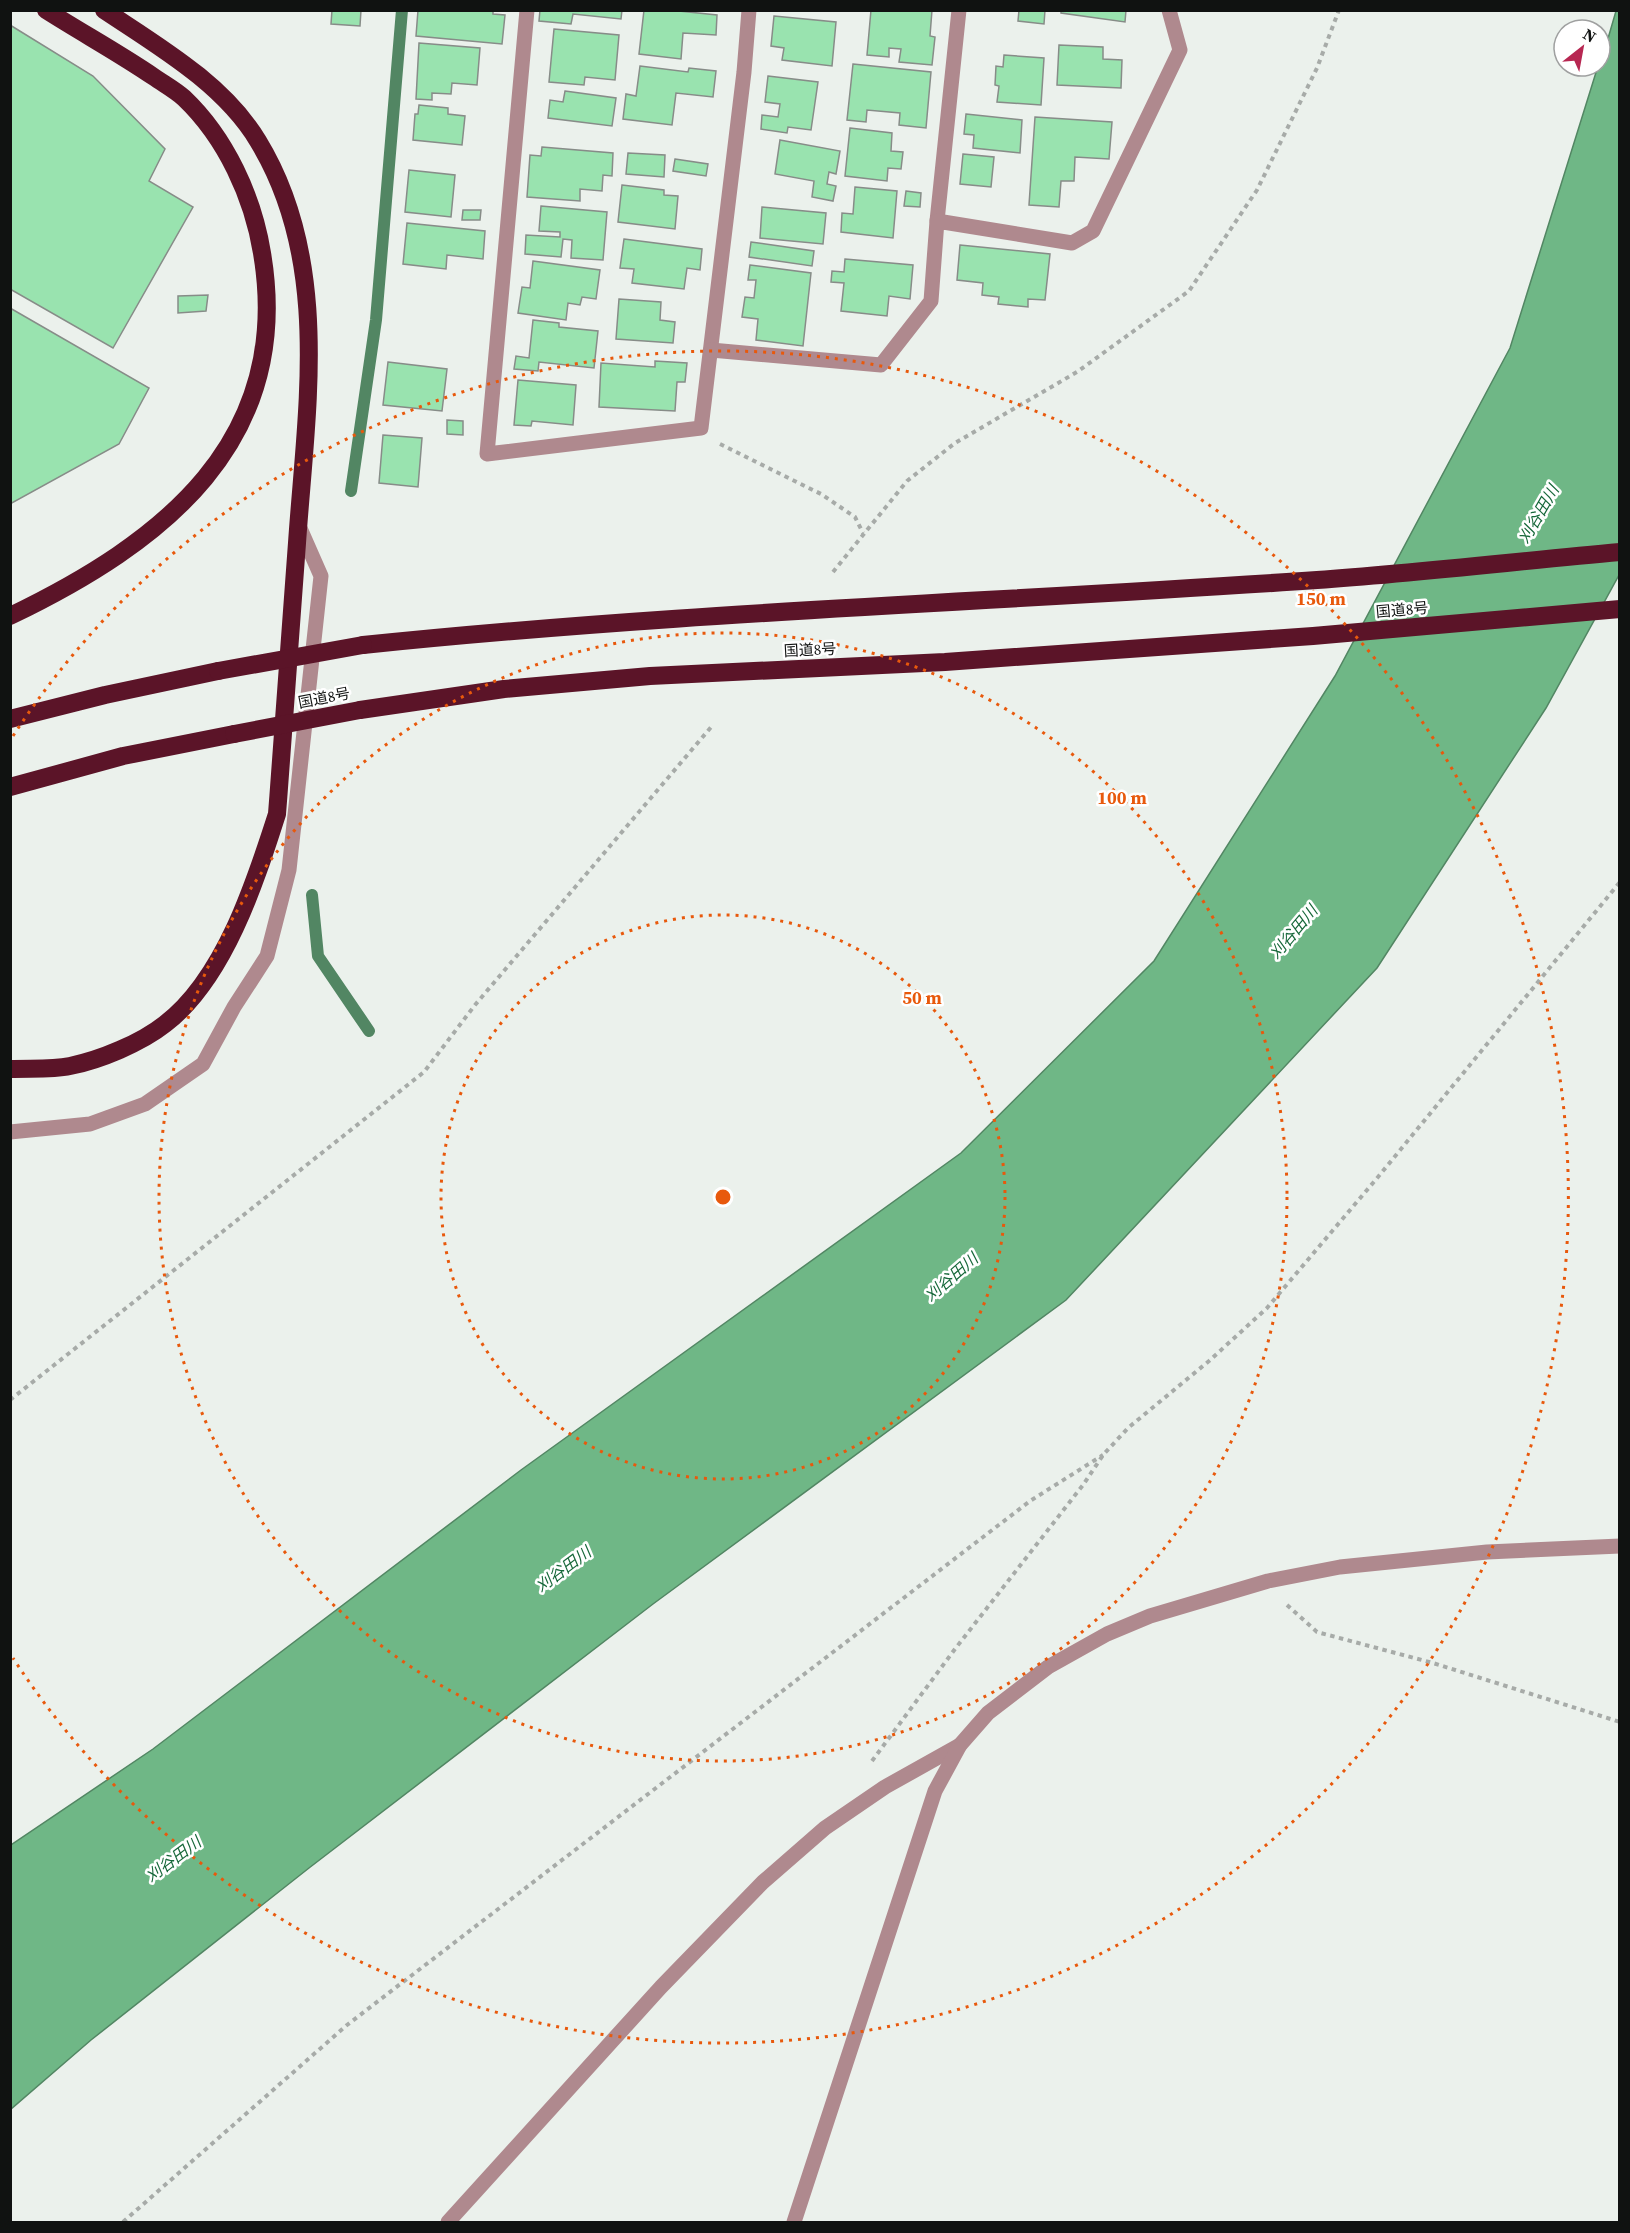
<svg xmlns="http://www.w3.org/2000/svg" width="1630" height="2233" viewBox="0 0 1630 2233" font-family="'Source Serif 4','Noto Sans JP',serif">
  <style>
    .water { fill: #6fb786; stroke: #528663; stroke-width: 1.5 }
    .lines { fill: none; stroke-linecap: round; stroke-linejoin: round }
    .stream { stroke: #528663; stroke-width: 12 }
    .building { fill: #99e3af; stroke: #878c88; stroke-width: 1.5 }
    .path { stroke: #a7aba8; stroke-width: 4; stroke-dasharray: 4.5 4.5; stroke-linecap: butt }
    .street { stroke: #af898e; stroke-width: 15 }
    .highway { stroke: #5b1428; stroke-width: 18 }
    .highway-bridge { stroke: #5b1428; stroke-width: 18 }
    .ring { fill: none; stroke: #e8590c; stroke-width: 3; stroke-dasharray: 3 6 }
    .labels { text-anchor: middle; stroke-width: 5; stroke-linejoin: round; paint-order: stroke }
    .street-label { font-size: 15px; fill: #101211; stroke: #fff }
    .water-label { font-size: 16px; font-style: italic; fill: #17683a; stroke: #fff }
    .centre { fill: #e8590c; stroke: #fff; stroke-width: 3 }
    .ring-label { font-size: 18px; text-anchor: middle; font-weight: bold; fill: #e8590c; stroke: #fff; stroke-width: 5; stroke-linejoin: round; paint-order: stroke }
  </style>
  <rect width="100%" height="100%" fill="#ebf1ec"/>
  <polygon class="water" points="1616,11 1619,11 1619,575 1546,708 1377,968 1066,1300 653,1604 309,1868 91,2040 11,2109 11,1845 153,1749 521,1470 961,1153 1154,961 1335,676 1510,348 1598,66 1600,66"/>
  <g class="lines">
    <g class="stream">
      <polyline points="351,491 376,320 402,10"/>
      <polyline points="312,895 318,956 369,1031"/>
    </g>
  </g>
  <g class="building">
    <polygon points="332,10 361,10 360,26 331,24"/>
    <polygon points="418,10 493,10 493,14 505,15 502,44 416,36"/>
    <polygon points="540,10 622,10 621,19 573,14 571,24 539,21"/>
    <polygon points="644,10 669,10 717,15 716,35 683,33 681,59 639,54"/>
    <polygon points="871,10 932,10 930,36 935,37 932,65 899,62 901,49 889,48 889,57 867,55"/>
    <polygon points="1019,10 1045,10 1044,24 1018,21"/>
    <polygon points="1061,10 1126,10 1125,22 1061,13"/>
    <polygon points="774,16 836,22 832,66 782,60 784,48 771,46"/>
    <polygon points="10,25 93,76 165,149 149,181 193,207 113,348 10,289"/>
    <polygon points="554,29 619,35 615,80 585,77 584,85 549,82"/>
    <polygon points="419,43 480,48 477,85 452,83 451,94 432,93 432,100 416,99"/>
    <polygon points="1059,45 1103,47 1103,59 1122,60 1121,88 1057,85"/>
    <polygon points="1004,55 1044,58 1041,105 997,102 999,86 995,85 996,66 1003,67"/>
    <polygon points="853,64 931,72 926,128 899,125 900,113 867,110 866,122 847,120"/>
    <polygon points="640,66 688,72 689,68 716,71 713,97 676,93 672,125 623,119 626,94 636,96"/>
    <polygon points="768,76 818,82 811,130 788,127 787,133 761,129 762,115 778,117 780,104 765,102"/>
    <polygon points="565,91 616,98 612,126 548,118 550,100 563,102"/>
    <polygon points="419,105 448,108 448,114 465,116 462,145 413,140 415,114 418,114"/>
    <polygon points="966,114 1022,120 1020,153 973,148 974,135 964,134"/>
    <polygon points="1035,117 1112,122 1109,159 1075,157 1074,181 1061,181 1059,207 1029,205"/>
    <polygon points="850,128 892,133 891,151 903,152 901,169 888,168 887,181 845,176"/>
    <polygon points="780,140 840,151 836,174 829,172 827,184 836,186 833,201 812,197 814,181 775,174"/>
    <polygon points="542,147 613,153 612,176 603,175 602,191 580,189 580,201 527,197 530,155 541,156"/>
    <polygon points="628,153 665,155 664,177 626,174"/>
    <polygon points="963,154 994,157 991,187 960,184"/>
    <polygon points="675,159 708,164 706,176 673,171"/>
    <polygon points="409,170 455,175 451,217 405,212"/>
    <polygon points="622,185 664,190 664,195 678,196 675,229 618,222"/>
    <polygon points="855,187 897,191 893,238 841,232 842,213 853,214"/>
    <polygon points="906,191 921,193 920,207 904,206"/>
    <polygon points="541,206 607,212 603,260 571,258 572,240 563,239 561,257 525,254 526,235 560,237 560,232 539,231"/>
    <polygon points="762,207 826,213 823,244 760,238"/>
    <polygon points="463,210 481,210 480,220 462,220"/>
    <polygon points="407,223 485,231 483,259 447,255 446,269 403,264"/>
    <polygon points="624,239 702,249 700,270 687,268 684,289 632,283 634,269 620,268"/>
    <polygon points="751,242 814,251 812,266 749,257"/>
    <polygon points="960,245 1050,254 1045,300 1028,299 1028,307 998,304 999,297 982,295 983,283 957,280"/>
    <polygon points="845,259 913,265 910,299 889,296 887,316 841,311 844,283 831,282 832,271 844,272"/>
    <polygon points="533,261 600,270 596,299 582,297 580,305 568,303 566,320 518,313 522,287 530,288"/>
    <polygon points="750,265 811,273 803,346 756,340 758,319 742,317 745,297 754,298 756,280 748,280"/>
    <polygon points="208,295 206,311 178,313 178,296"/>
    <polygon points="619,299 661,302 660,320 675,322 673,343 616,339"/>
    <polygon points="10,308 149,388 119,444 10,504"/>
    <polygon points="533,320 559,323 559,327 598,331 594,368 539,362 538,371 514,369 516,356 529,358"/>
    <polygon points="655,361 687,363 685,382 677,382 675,411 599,407 601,363 655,367"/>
    <polygon points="388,362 447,369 442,411 383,405"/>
    <polygon points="518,380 576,385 573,425 532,421 531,426 514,425"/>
    <polygon points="447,420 463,421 463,435 447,434"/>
    <polygon points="383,435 422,438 418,487 379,483"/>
  </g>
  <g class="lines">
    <g class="path">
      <polyline points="720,444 821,494 855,517 863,533"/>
      <polyline points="833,572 907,481 955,443 1077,372 1189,291 1257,190 1317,68 1339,10"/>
      <polyline points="10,1400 424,1072 475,1005 712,726"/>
      <polyline points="1287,1605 1317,1632 1433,1663 1620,1722"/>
      <polyline points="872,1761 955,1649 1083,1485 1103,1455 1128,1428 1209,1361 1267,1308 1378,1177 1620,882"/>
      <polyline points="123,2222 347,2025 1030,1501 1103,1455"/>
    </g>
    <g class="street">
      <polyline points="527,10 487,454 701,428 744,72 749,10"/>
      <polyline points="937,221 959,10"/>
      <polyline points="711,350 881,365 931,301 937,221 1072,243 1093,231 1180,50 1169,10"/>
      <polyline points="10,1132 90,1124 145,1104 203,1064 234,1007 267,956 289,870 321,576 299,526"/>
      <polyline points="448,2222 661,1987 763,1882 825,1828 885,1787 960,1745"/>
      <polyline points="794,2222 935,1791 960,1745 988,1713 1048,1667 1107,1634 1150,1616 1268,1581 1340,1567 1487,1552 1620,1546"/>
    </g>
    <g class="highway">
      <path d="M10,616c152,-73 284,-174 252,-363 -9,-56 -36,-115 -78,-155 -9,-8 -20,-14 -30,-21 -35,-24 -72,-44 -108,-67"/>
      <path d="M363,645c317,-33 636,-43 954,-65 101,-7 202,-19 303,-28"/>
      <polyline points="360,710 504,689 650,676 945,662 1313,636 1620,609"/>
      <polyline points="10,719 105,695 218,671"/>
      <polyline points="10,787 123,756 234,734"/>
      <path d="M10,1069c20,-1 41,1 60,-3 30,-6 71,-23 95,-42 59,-45 90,-141 112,-210 7,-90 13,-180 20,-271 9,-133 35,-281 -39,-402 -34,-57 -100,-95 -154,-131"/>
    </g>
    <g class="highway-bridge">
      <polyline points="218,671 363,645"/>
      <polyline points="234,734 360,710"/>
    </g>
  </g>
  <g class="ring">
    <circle cx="723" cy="1197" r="282"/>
    <circle cx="723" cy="1197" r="564"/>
    <path d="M13 736A846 846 0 1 1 13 1658"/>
  </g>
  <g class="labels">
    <g class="street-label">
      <text transform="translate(1402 610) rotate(-5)" y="5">国道8号</text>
      <text transform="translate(810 650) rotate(-3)" y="5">国道8号</text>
      <text transform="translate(324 698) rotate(-11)" y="5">国道8号</text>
    </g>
    <g class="water-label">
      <text transform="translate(1538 514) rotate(-60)" y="6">刈谷田川</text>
      <text transform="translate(1293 932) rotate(-50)" y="6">刈谷田川</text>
      <text transform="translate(951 1277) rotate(-41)" y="6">刈谷田川</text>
      <text transform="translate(563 1569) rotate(-37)" y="6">刈谷田川</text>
      <text transform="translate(173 1859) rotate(-37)" y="6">刈谷田川</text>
    </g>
  </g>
  <circle cx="723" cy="1197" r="9" class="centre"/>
  <g class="ring-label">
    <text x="1321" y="605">150 m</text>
    <text x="1122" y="804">100 m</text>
    <text x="922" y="1004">50 m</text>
  </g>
  <rect width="1630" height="2233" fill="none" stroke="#101211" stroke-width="24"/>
  <g transform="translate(1582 48) rotate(31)"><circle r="28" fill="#ffffff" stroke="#9fa0a0" stroke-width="1.5"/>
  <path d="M0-4.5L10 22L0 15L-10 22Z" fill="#b72752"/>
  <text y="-9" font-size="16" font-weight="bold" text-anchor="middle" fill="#101211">N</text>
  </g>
</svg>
